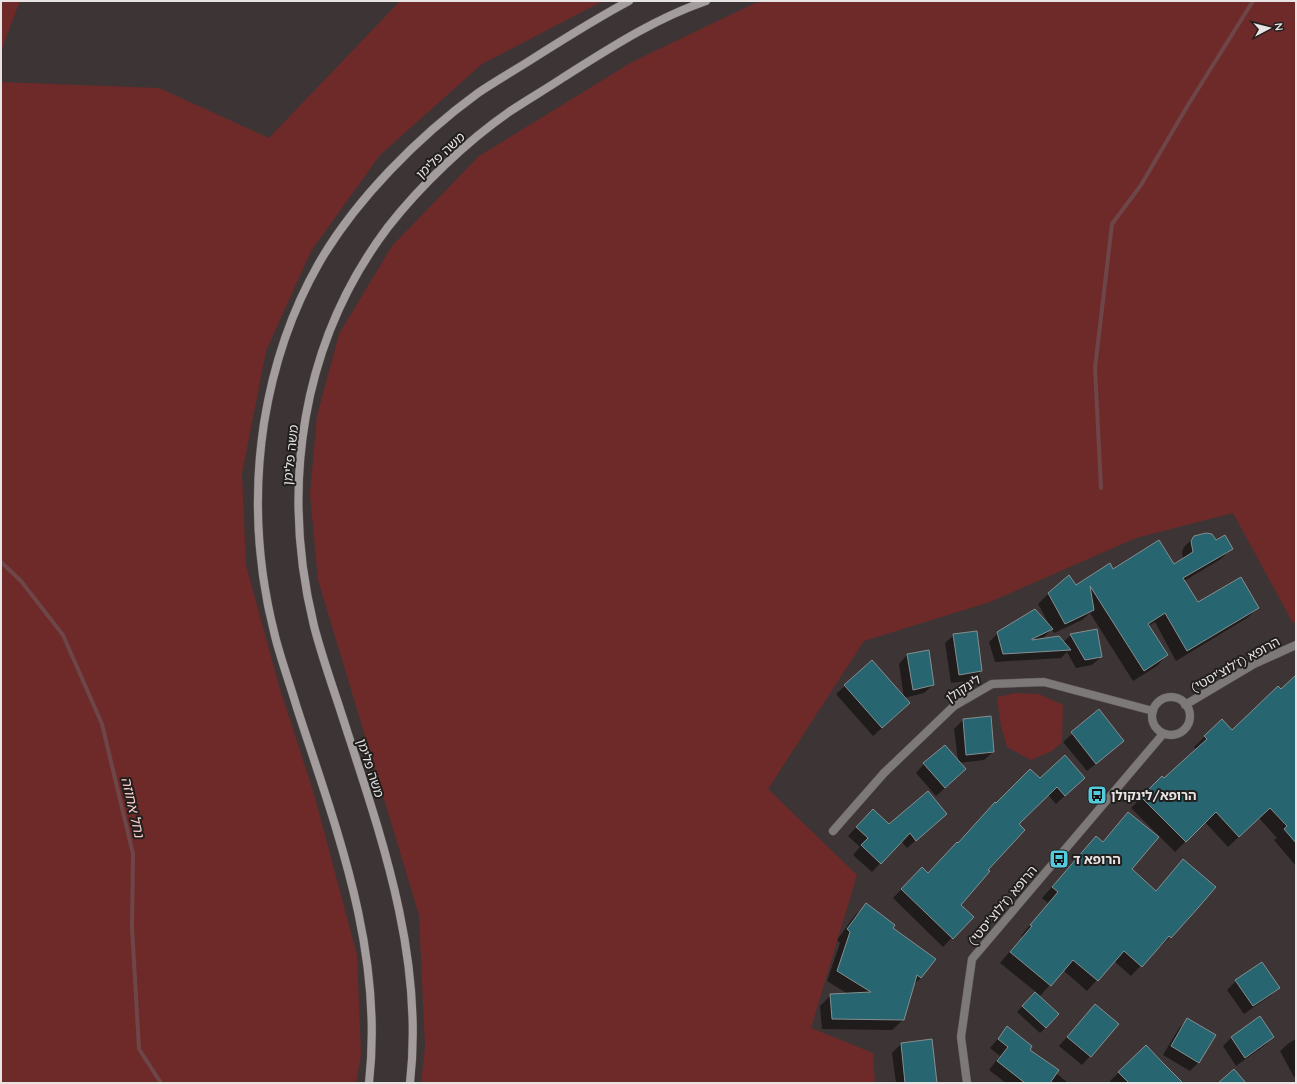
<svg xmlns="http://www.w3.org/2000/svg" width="1297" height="1084" viewBox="0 0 1297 1084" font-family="Quicksand,'Noto Sans Hebrew',sans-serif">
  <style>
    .green { fill: #6d2a29 }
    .shadow { fill: #0007 }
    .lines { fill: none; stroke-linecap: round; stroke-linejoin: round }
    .stream { stroke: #6f4648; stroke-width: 4 }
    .building { fill: #276570; stroke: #868e90 }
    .minor-casing { stroke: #585151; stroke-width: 9 }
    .secondary-casing { stroke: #585151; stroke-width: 9 }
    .minor { stroke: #7d7979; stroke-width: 8 }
    .secondary { stroke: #a39d9d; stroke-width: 8 }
    .labels { text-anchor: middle; stroke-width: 4; stroke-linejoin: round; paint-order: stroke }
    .street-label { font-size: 13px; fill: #e8e4e3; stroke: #211e1e }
    .poi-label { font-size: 13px; font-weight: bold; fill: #e8e4e3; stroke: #211e1e; text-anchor: start }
    .water-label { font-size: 14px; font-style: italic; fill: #fdcdc9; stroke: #211e1e }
  </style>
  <rect width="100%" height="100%" fill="#3d3535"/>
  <g class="green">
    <polygon points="1,1 20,1 1,51"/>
    <polygon points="400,1 603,1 482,64 380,155 311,251 266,351 242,474 246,565 279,686 314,794 357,955 361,1055 356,1083 1,1083 1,82 159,88 269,138"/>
    <polygon points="771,1 1296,1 1296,622 1293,623 1233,513 1136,538 990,602 864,641 768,789 857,875 811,1028 873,1053 875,1083 421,1083 425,1047 419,915 318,580 310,494 317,416 339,334 392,246 479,156 632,62 755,3"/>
    <polygon points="1016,693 1039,694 1063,705 1062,742 1052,751 1031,760 1007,747 1001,726 997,697"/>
  </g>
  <g class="shadow">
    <polygon points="1195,536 1216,542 1232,548 1221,559 1184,581 1197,603 1258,608 1247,618 1176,661 1155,622 1148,626 1167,655 1157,666 1133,681 1090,613 1082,620 1054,633 1052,629 1043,638 1038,640 1063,642 1071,635 1101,657 1092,665 1076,668 1067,652 1061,658 995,662 989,642 998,633 1050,626 1038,604 1048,594 1076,586 1113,570 1174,566 1183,560 1182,552 1184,547"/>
    <polygon points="954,635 981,671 973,680 951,683 945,643"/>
    <polygon points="907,655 933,685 924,693 904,698 899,664"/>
    <polygon points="871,662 900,712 873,736 836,694"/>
    <polygon points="1296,676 1296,866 1274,840 1277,838 1259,818 1228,847 1205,822 1175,852 1131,808 1162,777 1164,779 1196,750 1194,747 1222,720 1232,731"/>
    <polygon points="1099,711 1123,741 1087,771 1063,742"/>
    <polygon points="963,720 993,752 984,760 959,763 956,778 936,796 916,773 924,764 958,761 954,729"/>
    <polygon points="1040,780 1075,786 1056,804 1048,795 1017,824 987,870 959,905 972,917 943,947 893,898 922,868 928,874 957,843 958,844"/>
    <polygon points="1128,813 1131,869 1155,892 1183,861 1214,887 1170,937 1160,947 1159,946 1131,976 1114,961 1087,991 1063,970 1040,996 1037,993 1036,994 1046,1027 1040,1033 1017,1012 1036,992 1000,963 1022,937 1021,936 1048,903 1042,898 1096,837 1102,843"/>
    <polygon points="864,819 889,826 937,822 907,848 901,841 872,872 853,855 860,847 848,836"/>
    <polygon points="866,905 892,928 934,959 921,978 913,985 903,1020 892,1030 822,1029 820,1006 831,995 848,994 827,981 840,943 837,940 855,915"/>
    <polygon points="1236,981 1279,988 1270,996 1244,1014 1227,990"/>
    <polygon points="1095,1005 1090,1056 1082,1065 1059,1046"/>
    <polygon points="1260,1018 1273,1037 1264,1046 1236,1066 1223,1046 1231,1038"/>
    <polygon points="1187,1020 1199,1062 1190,1071 1163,1055 1179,1028"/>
    <polygon points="1007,1028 1028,1050 1068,1083 1006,1083 989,1070 1000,1056 990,1048"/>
    <polygon points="1296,1039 1296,1076 1294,1077 1280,1051 1289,1043"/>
    <polygon points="901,1044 936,1083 896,1083 892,1053"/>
    <polygon points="1146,1046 1173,1083 1112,1083 1110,1081"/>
  </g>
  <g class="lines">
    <g class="stream">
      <polyline points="1101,488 1095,368 1112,224 1141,185 1188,105 1253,1"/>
      <polyline points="1,562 21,581 63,635 102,724 133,854 132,927 139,1049 161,1083"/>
    </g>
  </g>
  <g class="building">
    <polygon points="1206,533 1212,534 1216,540 1225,535 1233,549 1183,578 1198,602 1241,577 1259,608 1187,651 1165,613 1148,624 1168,655 1144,671 1090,586 1094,610 1065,624 1048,593 1069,575 1076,585 1110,563 1113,569 1159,540 1174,564 1193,552 1191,541 1194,536"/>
    <polygon points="1035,609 1053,629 1032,639 1032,640 1059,636 1071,650 1003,654 997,632"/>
    <polygon points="1097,629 1102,657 1085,660 1070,634"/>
    <polygon points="977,631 982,671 959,675 953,634"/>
    <polygon points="929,650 934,685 913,690 907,654"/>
    <polygon points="872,660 910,703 882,728 844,685"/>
    <polygon points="1296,675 1296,843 1284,829 1287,826 1270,808 1239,837 1216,812 1186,842 1141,797 1162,776 1164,778 1207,739 1204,736 1222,719 1232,730 1278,686 1281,689"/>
    <polygon points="1099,709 1124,741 1096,764 1071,732"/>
    <polygon points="991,716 994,752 966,755 963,719"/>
    <polygon points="945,745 966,769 945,788 923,763"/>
    <polygon points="1065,755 1085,778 1065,796 1057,787 1019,824 1025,830 988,870 990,871 961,905 974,917 953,939 901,889 922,867 928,873 957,842 958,843 995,802 996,803 1030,769 1040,778"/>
    <polygon points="928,791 947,814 916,841 910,833 881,864 861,845 868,838 856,827 873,809 889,824"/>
    <polygon points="1128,812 1159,837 1132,869 1156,891 1183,859 1216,887 1198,908 1171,938 1169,936 1142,967 1124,951 1098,981 1073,960 1051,986 1010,952 1032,926 1030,925 1058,892 1052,887 1096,836 1103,842"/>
    <polygon points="866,903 895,925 893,928 936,959 921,978 917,975 904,1020 832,1019 830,994 871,992 837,971 850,932 847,929"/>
    <polygon points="1262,962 1280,988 1253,1006 1235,980"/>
    <polygon points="1035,992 1059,1014 1046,1028 1022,1006"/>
    <polygon points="1095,1004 1119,1024 1091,1057 1067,1037"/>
    <polygon points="1260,1016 1274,1037 1245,1058 1231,1037"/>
    <polygon points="1187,1018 1216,1035 1199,1063 1171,1046"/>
    <polygon points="1007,1026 1032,1046 1030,1050 1059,1070 1050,1083 1025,1083 997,1061 1008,1047 998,1039"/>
    <polygon points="932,1039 937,1083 905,1083 901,1043"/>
    <polygon points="1146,1045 1163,1063 1183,1083 1129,1083 1118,1072"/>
    <polygon points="1234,1069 1246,1083 1218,1083"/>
  </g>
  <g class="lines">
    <g class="minor-casing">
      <g id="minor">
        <circle cx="1171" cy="716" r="19"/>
        <polyline points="1185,705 1254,664 1296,645"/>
        <polyline points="833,831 884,773 954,706 992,684 1044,682 1153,711"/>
        <polyline points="967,1083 961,1037 972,959 1163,734"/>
      </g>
    </g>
    <g class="secondary-casing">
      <g id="secondary">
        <path d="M369,1083c15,-132 -32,-252 -72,-375 -7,-24 -16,-48 -22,-72 -18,-70 -22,-141 -11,-213 9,-56 27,-111 55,-160 37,-64 100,-127 159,-170 19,-13 39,-24 59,-37 30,-19 60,-38 92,-55"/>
        <path d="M410,1083c15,-131 -32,-255 -71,-377 -9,-27 -18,-53 -25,-80 -34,-139 -13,-284 74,-399 32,-41 79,-86 121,-115 18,-12 37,-23 55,-35 46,-29 90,-58 142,-76"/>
      </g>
    </g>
    <use href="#minor" class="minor"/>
    <use href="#secondary" class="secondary"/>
  </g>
  <defs>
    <g id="bus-square" transform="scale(1)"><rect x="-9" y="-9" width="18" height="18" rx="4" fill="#54cadd" stroke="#211e1e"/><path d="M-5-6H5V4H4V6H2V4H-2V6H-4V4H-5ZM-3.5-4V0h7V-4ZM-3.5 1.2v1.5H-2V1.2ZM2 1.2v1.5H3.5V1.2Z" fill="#111"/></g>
  </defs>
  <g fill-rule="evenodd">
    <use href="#bus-square" x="1097" y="795"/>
    <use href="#bus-square" x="1059" y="859"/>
  </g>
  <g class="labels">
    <g class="street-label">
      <text transform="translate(440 155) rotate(-43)" y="5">משה פלימן</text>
      <text transform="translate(290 455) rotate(-84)" y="5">משה פלימן</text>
      <text transform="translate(1235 664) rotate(-29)" y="5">הרופא (ז'לוצ'יסטי)</text>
      <text transform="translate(963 688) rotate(-33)" y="5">לינקולן</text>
      <text transform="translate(371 768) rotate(72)" y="5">משה פלימן</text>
      <text transform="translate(1002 905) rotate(-50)" y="5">הרופא (ז'לוצ'יסטי)</text>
    </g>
    <g class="poi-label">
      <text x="1111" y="800">הרופא/לינקולן</text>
      <text x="1073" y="864">הרופא ד</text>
    </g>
    <g class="water-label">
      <text transform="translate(133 807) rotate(77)" y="5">נחל אחוזה</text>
    </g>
  </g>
  <rect width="1297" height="1084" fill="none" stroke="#e8e4e3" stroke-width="4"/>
  <g transform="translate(1269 28) rotate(83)" stroke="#211e1e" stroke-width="3" paint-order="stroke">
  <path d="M0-3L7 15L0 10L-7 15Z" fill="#e8e4e3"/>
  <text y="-6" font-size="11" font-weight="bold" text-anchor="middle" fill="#e8e4e3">N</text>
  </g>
</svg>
